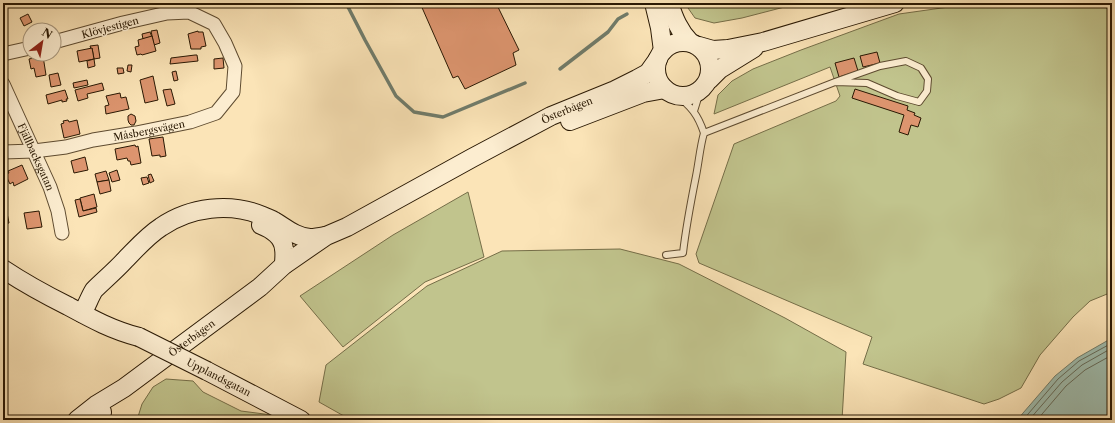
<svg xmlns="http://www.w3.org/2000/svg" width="1115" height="423" viewBox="0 0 1115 423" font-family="'Libre Caslon Text',serif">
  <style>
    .green { fill: #c1c48d; stroke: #756e48 }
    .water { fill: #9fbeb0; stroke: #707c6b }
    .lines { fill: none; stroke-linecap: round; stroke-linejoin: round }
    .shore { stroke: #646b5a; stroke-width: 1 }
    .stream { stroke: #707c6b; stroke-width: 3.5 }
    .building { fill: #dd956f; stroke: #291803 }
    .lane-casing { stroke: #5e4b30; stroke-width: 8 }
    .street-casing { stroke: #5e4b30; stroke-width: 15 }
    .secondary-casing { stroke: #291803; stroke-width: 20 }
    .lane { stroke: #fcedd0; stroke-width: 6 }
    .street { stroke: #fcedd0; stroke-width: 13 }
    .secondary { stroke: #fcedd0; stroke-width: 18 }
    .secondary-bridge-casing { stroke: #291803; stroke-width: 20; stroke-linecap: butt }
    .secondary-bridge { stroke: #fcedd0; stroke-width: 18 }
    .labels { text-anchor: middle; stroke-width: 3; stroke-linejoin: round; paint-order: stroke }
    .street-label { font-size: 10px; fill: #291803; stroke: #fcedd0 }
  </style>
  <rect width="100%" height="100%" fill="#fbe4b7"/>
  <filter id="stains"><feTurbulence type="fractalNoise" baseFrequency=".005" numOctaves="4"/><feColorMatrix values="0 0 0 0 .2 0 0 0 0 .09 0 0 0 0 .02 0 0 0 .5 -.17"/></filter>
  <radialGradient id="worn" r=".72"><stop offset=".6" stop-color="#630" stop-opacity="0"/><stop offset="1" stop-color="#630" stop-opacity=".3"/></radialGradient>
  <g class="green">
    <polygon points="686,3 800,3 742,18 714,23 695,18 688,8"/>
    <polygon points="977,3 1112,3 1112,292 1090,301 1073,317 1040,355 1021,388 999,399 984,404 863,364 872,337 699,263 696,254 734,144 836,101 840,96 830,67 714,114 718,95 732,81 753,69 801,50 899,14"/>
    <polygon points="468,192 484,257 425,282 343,347 300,296 393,235"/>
    <polygon points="620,249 679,264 785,318 846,352 842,420 351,420 319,402 326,365 427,286 502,251"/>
    <polygon points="166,379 193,381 203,392 241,411 272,415 280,420 137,420 142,404 153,387"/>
  </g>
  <polygon class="water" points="1112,338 1112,420 1017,420 1055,376 1077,358"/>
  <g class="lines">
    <g class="shore">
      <polyline points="1023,420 1058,379 1079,361 1112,343"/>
      <polyline points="1029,420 1062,382 1082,365 1112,348"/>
      <polyline points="1037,420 1066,386 1085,370 1112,355"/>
    </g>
    <g class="stream">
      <polyline points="346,3 365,40 396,96 414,112 443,117 525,83"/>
      <polyline points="1102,3 1112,11"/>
      <polyline points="560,69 608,32 618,19 627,14"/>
    </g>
  </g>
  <g class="building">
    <polygon points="420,3 496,3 519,50 513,53 516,65 465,89 458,76 453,78"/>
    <polygon points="28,14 32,22 24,26 20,18"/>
    <polygon points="157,30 160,43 154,45 151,31"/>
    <polygon points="198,31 198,32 203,32 206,46 201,47 201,49 191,49 188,34"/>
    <polygon points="150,32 152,37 143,39 142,34"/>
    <polygon points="152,36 156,51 142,55 141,54 137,55 135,47 139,46 138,40"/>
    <polygon points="98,45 100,58 94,59 92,48 91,49 90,46"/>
    <polygon points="92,48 94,59 79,62 77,51"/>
    <polygon points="877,52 880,63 863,67 860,56"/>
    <polygon points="195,55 197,55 198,61 170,64 171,58"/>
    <polygon points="43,56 46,75 36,77 34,68 31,69 29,59"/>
    <polygon points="223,58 224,68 214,69 214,59"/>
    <polygon points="854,58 858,71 839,77 835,63"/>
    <polygon points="94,59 95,66 88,68 87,61"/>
    <polygon points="128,65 132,65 131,72 127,71"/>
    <polygon points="117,68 123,68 124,73 118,74"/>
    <polygon points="176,71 178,80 174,81 172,72"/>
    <polygon points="58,73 61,85 51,87 49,75"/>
    <polygon points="153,76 158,100 145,103 140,80"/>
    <polygon points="87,80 88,85 74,88 73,83"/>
    <polygon points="102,83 104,90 87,94 88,98 78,101 75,90"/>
    <polygon points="171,89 175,104 167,106 163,90"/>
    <polygon points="855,89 908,106 907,110 915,113 914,115 921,118 918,127 911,125 908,135 899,132 904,115 852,98"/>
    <polygon points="65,90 68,99 66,99 67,101 62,102 62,100 48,104 46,95"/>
    <polygon points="120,93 121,98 126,97 129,109 106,114 105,106 109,105 106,96"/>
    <polygon points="131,114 135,116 136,121 134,125 131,125 129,123 128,120 128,116"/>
    <polygon points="68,120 69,122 77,120 80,134 64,138 61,124 64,123 63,121"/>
    <polygon points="3,123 4,123 5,140 3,140"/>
    <polygon points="163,137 166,156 160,157 160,155 152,156 149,139"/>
    <polygon points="135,145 136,147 138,146 141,163 131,165 130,161 128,161 127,158 117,160 115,149"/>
    <polygon points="85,157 88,170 74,173 71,161"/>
    <polygon points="22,165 28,179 14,186 13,182 10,184 5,174 9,173 8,171"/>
    <polygon points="117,170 120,180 112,182 109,173"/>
    <polygon points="106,171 109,180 97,182 95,174"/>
    <polygon points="151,174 154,181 150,183 148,175"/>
    <polygon points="147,177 149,183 143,185 141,178"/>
    <polygon points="109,180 111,191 100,194 97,182"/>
    <polygon points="3,189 3,191 5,191 6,201 3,202"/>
    <polygon points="94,194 97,207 83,211 80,198"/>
    <polygon points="80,199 83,211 96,208 97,212 79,217 75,200"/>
    <polygon points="39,211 42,227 27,229 24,213"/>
    <polygon points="7,213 9,223 3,224 3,214"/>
  </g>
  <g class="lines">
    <g class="lane-casing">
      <g id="lane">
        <path d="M676,95c15,11 22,20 28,38l131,-51 45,-16 26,-5 15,7 7,11 -1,12 -8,11 -22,-6 -30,-13 -32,-1"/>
        <polyline points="694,111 698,98 704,87"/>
        <path d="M666,255l17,-2c3,-26 8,-52 13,-77 3,-15 4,-29 8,-43"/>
      </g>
    </g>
    <g class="street-casing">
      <g id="street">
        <polyline points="3,54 30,48"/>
        <path id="s1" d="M3,84l47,103 8,24 4,22"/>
        <path id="s2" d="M3,152l31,-1 32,-4 27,-7 43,-7 54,-11 26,-9 17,-21 2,-26 -10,-23 -11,-19 -25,-12 -22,1 -44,10 -69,19"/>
      </g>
    </g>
    <g class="secondary-casing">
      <g id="secondary">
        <polyline points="654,3 660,28 663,51"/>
        <path d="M669,3c5,15 10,28 21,39"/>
        <circle cx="683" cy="69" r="27"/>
        <polyline points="699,46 713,50 728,49 763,42 895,3"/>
        <polyline points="709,80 720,69 754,48"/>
        <polyline points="570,121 643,93 665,89"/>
        <path d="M261,225c10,4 22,12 23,24 1,5 0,11 0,16"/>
        <path d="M3,269c21,14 43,26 65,37 24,13 44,24 71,31"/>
        <path d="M82,313c5,-7 7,-15 12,-23 10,-10 21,-19 31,-30 11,-11 22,-24 36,-33 29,-20 69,-25 102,-11 4,2 8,3 11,5 12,7 22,16 36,17 5,0 10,-1 15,-2"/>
        <polyline points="207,371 301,420"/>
        <path id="s3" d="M77,420l19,-15 28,-17 136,-101 24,-22 42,-29 21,-9 125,-69 79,-42 64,-26 22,-11 11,-6 10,-14"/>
        <polyline points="100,420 102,412"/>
      </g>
    </g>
    <use href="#lane" class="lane"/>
    <use href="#street" class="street"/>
    <use href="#secondary" class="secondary"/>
    <g class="secondary-bridge-casing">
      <polyline id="secondary-bridge" points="139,337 207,371"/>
    </g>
    <use href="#secondary-bridge" class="secondary-bridge"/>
  </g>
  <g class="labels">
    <g class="street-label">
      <text transform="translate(110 27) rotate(-15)" y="4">Klövjestigen</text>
      <text dy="4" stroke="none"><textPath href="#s3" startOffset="582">Österbågen</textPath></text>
      <text dy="4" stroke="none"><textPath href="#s2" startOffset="148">Måsbergsvägen</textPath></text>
      <text dy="4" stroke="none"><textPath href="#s1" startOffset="80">Fjällbacksgatan</textPath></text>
      <text dy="4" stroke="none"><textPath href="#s3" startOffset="141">Österbågen</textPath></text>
      <text transform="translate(219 377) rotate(27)" y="4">Upplandsgatan</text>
    </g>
  </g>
  <rect width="1115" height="423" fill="none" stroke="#fbe4b7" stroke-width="16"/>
  <rect x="4" y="4" width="1107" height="415" fill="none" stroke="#291803" stroke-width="2"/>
  <rect x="8" y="8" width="1099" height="407" fill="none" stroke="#291803"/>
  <g transform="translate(42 42) rotate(31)"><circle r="19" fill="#fcedd0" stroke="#a8987e"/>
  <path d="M0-3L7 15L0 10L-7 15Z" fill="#8f2418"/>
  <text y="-6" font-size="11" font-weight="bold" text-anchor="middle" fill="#291803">N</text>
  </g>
  <rect width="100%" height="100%" filter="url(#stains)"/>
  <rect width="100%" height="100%" fill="url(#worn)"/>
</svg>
